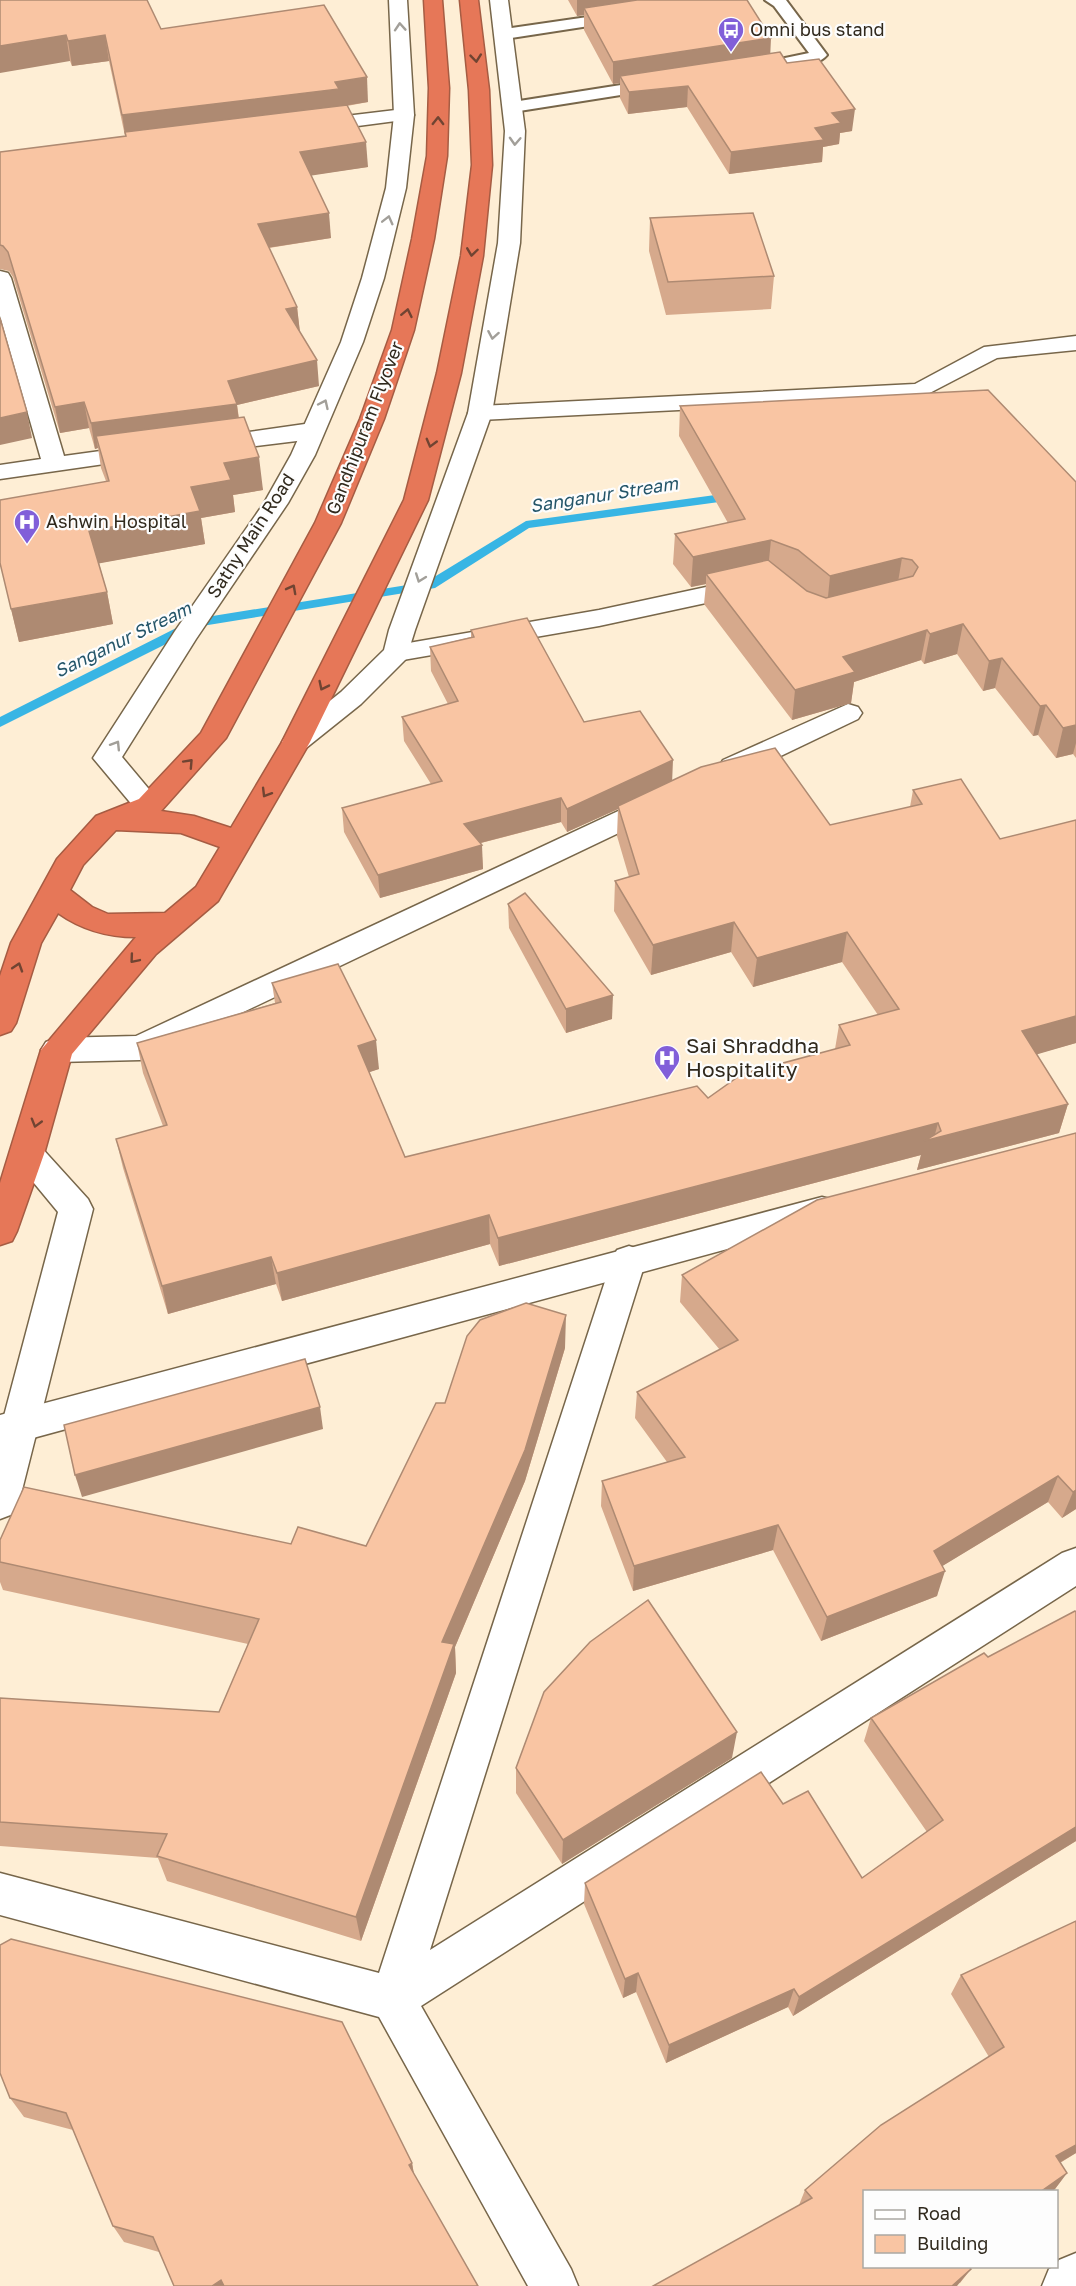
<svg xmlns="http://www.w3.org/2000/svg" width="1076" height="2286" viewBox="0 0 1076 2286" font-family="'Golos Text',sans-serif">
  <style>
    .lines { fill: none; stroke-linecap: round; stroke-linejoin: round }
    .stream { fill: #38b5e4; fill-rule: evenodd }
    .lane-casing { stroke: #77664a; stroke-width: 4 }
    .street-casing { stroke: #77664a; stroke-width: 3 }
    .secondary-casing { stroke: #77664a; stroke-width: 3 }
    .highway-casing { stroke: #a65c43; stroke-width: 3 }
    .lane { fill: #fff; fill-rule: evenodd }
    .street { fill: #fff; fill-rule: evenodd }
    .secondary { fill: #fff; fill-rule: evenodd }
    .highway { fill: #e67758; fill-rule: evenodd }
    .wall { fill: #d6a98c }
    .shaded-wall { fill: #ae8a72 }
    .building { fill: #f9c5a3; stroke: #ae8a72; stroke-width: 1.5 }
    .oneway { stroke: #a29f99 }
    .oneway2 { stroke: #704432 }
    .labels { text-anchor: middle; stroke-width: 4.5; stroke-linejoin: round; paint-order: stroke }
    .far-poi-label { font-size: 18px; fill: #30291d; stroke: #fdfdfd; text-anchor: start }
    .far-street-label { font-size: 18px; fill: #30291d; stroke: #fdfdfd }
    .far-water-label { font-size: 18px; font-style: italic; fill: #245569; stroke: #fdfdfd }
    .poi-label { font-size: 21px; fill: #30291d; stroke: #fdfdfd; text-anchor: start }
  </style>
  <rect width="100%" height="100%" fill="#feeed5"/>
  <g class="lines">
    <polygon class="stream" points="737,492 741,493 741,499 529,528 435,588 202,626 0,727 0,717 194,619 426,582 526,521"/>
    <g class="lane-casing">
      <g id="lane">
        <path d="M765,0h21l41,55c-11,13 -50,20 -66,16l-2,-4 2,-4 48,-10 -35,-47z"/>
        <polygon points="622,12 630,17 628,20 505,39 497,34 505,29"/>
        <polygon points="659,79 665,80 667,84 665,88 513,112 504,107 513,102"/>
      </g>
    </g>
    <g class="street-casing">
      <g id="street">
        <polygon points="404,109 411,111 414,115 411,119 312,132 305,130 302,126 305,122 312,120"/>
        <polygon points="0,271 8,273 11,278 64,456 144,445 153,447 156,452 153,457 0,479 0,465 41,459 0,316"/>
        <polygon points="1076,336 1076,350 997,358 920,398 480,420 472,418 468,413 472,408 480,406 915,384 984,347"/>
        <polygon points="312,423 320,425 324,430 320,435 305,440 207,452 198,450 195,445 198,440 207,438"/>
        <polygon points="748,578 757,580 761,586 757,592 599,626 397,661 388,659 384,653 388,647 397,645 599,610"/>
        <polygon points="848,704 858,707 862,713 858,719 743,774 733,776 723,774 719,767 723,760"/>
        <polygon points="659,792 669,795 673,802 669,809 151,1056 140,1060 57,1062 46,1058 41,1050 46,1042 57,1038 136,1036"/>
        <polygon points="27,1141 39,1145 88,1199 93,1209 19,1502 13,1514 0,1519 0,1431 58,1212 10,1154 15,1145"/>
        <polygon points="629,1246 641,1250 646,1260 430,1950 1062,1553 1076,1548 1076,1586 421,2006 571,2269 578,2286 528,2286 379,2017 0,1915 0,1873 379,1973 612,1260 617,1250"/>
        <polygon points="1076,2253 1076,2286 1042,2286 1049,2269 1056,2266 1059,2260"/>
      </g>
    </g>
    <g class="secondary-casing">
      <g id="secondary">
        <polygon points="389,0 407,0 414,115 406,188 384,278 363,342 315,455 288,503 196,639 122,757 163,806 159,813 149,816 139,813 93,758 175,631 264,503 291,455 341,342 362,278 386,188 394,115"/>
        <polygon points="490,0 508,0 525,131 520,243 492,413 415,630 406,659 361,704 306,748 296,751 286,748 282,742 286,736 341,692 384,650 389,630 468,413 498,243 505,131"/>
        <polygon points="822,1197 834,1200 839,1210 834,1220 0,1447 0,1415"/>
      </g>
    </g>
    <g class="highway-casing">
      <path id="highway" d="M424,0h18l7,88 -2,68 -13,83 -20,91 -30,89 -43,104 -115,215 -65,73 33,5 37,12 51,-86 122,-242 33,-127 24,-117 11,-91 -3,-75 -9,-90h18l11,90 3,75 -9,91 -22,117 -33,127 -118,242 -92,159 -62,53 -84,100 -28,100 -27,77 -5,10 -12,4v-62l41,-133 95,-113c-29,0 -54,-7 -78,-24l-17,30 -25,80 -5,8 -11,4v-59l11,-33 46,-84 39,-43 43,-17 62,-66 114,-210 45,-104 32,-89 20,-91 15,-83 2,-68zM116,830l65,3 39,14 -24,40 -31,26 -57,1 -16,-7 -22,-17 13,-25z"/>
    </g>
    <use href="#lane" class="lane"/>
    <use href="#street" class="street"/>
    <use href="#secondary" class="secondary"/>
    <use href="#highway" class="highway"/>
  </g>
  <g class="wall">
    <polygon points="0,0 161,29 368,102 347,106 368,167 311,175 331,238 269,248 297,307 300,332 319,386 237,405 239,418 263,490 233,495 235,512 201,518 205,544 99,563 107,592 113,624 19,642 0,563 106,481 101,468 98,448 95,449 89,428 60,433 13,277 9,271 0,269 0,152 125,136 109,61 72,66 70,61"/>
    <polygon points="568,0 747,0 770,53 787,63 852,131 840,133 839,144 823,147 822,162 729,174 687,107 628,114 620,98 620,83 613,84 584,30 584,15 577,16"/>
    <polygon points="650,218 774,276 771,309 666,315 649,251"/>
    <polygon points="680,406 1076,482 1076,758 1073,754 1056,758 1038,735 1033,736 995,688 983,691 957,654 924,664 921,660 854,682 851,703 792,720 704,604 706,584 691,587 673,564 675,534 728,523 679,436"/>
    <polygon points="471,630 584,722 672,781 830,825 910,807 913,790 1076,1043 1036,1054 1068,1104 1059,1133 917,1170 921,1155 499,1266 490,1244 282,1301 276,1284 168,1314 123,1168 116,1139 163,1126 143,1073 137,1043 275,1003 272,983 379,1069 369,1072 405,1157 708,1098 835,1049 839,1025 878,1015 842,962 753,987 731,952 651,975 614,911 615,881 629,877 617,836 618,809 567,832 561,822 481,843 483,869 380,898 344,832 342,808 431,784 404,741 402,717 448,704 431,671 430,647 471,637"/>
    <polygon points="508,904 612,1019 566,1033 509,928"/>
    <polygon points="1076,1133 1076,1509 1062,1518 1048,1502 942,1566 937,1596 821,1641 773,1550 633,1591 601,1506 602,1481 667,1462 635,1418 637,1392 720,1350 680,1302 682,1275"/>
    <polygon points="565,1348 525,1481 455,1647 456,1673 361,1941 167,1881 158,1858 0,1846 0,1698 219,1712 248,1644 3,1590 0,1582 0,1540 291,1544 366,1546 445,1403"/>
    <polygon points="988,1657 1076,1841 793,2016 788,2007 666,2063 636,1992 623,1998 584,1904 585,1883 783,1804 862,1878 927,1832 864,1741 871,1718"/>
    <polygon points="732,1758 562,1864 516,1793 516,1768"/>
    <polygon points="1076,1921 1076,2153 1060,2163 1067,2173 1055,2189 1051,2192 864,2192 971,2269 960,2283 799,2205 805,2190 989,2057 951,1994 961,1975"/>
    <polygon points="10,2098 412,2163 414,2174 159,2252 124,2242 113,2226 73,2130 24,2117"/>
  </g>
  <g class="shaded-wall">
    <polygon points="577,0 688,0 584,8 584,15 577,16"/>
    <polygon points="66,35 70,61 0,73 0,46"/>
    <polygon points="105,35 109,61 72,66 68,41"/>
    <polygon points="771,38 770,60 620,76 620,83 613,84 613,62"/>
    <polygon points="367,77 368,102 126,141 122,115"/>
    <polygon points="688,86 687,107 628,114 629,92"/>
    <polygon points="855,109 852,131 840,133 839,144 823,147 822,162 729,174 731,152 815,128 832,113"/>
    <polygon points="366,142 368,167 302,177 300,152"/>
    <polygon points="329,213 331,238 260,249 258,224"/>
    <polygon points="297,307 300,333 286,309"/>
    <polygon points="317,360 319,386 237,405 240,430 96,436 98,448 95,449 91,423 228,381"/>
    <polygon points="84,402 89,428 60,433 55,407"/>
    <polygon points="27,412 32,438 0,445 0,418"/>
    <polygon points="259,457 263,490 233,495 235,512 201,518 205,544 96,564 89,531 224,463"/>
    <polygon points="771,540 768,570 706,574 706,584 691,587 693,557"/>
    <polygon points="902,558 897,588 827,607 830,576"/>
    <polygon points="107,592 113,624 19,642 11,609"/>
    <polygon points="963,624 957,654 924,664 930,634"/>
    <polygon points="927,630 921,660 854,682 851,703 792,720 795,690 843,657"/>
    <polygon points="1002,658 995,688 983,691 989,661"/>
    <polygon points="1046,705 1038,735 1033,736 1040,706"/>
    <polygon points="1076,725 1076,743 1073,754 1056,758 1063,728"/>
    <polygon points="673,760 672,784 618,806 618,809 567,832 567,809"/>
    <polygon points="561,798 561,822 465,847 464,824"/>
    <polygon points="482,845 483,869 380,898 378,875"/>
    <polygon points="734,922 731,952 651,975 653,945"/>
    <polygon points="847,932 842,962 753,987 757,958"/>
    <polygon points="613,995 612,1019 566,1033 566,1009"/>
    <polygon points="1076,1016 1076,1043 1014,1061 1022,1031"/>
    <polygon points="376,1040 379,1069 361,1075 358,1046"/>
    <polygon points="1068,1104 1059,1133 917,1170 921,1155 499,1266 498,1238 938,1123 934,1138"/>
    <polygon points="489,1215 490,1244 282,1301 277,1273"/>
    <polygon points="271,1257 276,1284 168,1314 162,1286"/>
    <polygon points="566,1315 565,1348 525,1481 455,1647 456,1673 361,1941 356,1917 442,1642"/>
    <polygon points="320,1407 323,1429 82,1497 75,1475"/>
    <polygon points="1058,1476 1048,1502 926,1576 934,1551"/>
    <polygon points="1076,1490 1076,1509 1062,1518 1073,1492"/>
    <polygon points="778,1525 773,1550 633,1591 634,1566"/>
    <polygon points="945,1571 937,1596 821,1641 827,1617"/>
    <polygon points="737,1732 732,1758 562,1864 563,1840"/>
    <polygon points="1076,1827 1076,1841 793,2016 799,1997"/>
    <polygon points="638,1973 636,1992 623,1998 625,1979"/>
    <polygon points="794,1989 788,2007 666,2063 669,2045"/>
    <polygon points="1076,2145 1076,2153 1044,2172 1056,2156"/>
    <polygon points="412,2163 415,2181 409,2165"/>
    <polygon points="1067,2173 1055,2189 1051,2192 1040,2192"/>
    <polygon points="971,2269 957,2286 952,2286"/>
    <polygon points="221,2280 224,2286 212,2286"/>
  </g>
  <g class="building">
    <polygon points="0,0 147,0 161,29 324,5 367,77 335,82 339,89 122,115 105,35 68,41 66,35 0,46"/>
    <polygon points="637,0 747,0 771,38 613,62 584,8"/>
    <polygon points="780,52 787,63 819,59 855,109 832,113 841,123 815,128 824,140 731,152 688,86 629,92 620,76"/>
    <polygon points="347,105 366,142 300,152 329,213 258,224 297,307 286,309 317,360 228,381 237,404 91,423 84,402 55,407 8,252 3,246 0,245 0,152 126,136 125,132"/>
    <polygon points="753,213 774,276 668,282 650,218"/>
    <polygon points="0,318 27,412 0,418"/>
    <polygon points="988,390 1076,482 1076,725 1063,728 1046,705 1040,706 1002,658 989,661 963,624 930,634 927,630 843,657 855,672 795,690 706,574 768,560 807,591 826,598 913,576 918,567 912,560 902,558 830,576 798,550 771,540 693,557 675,534 745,519 680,406"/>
    <polygon points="244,417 259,457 224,463 231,480 191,487 200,511 89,531 107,592 11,609 0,563 0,500 109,481 96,436"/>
    <polygon points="527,618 584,722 640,711 673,760 567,809 561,798 464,824 482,845 378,875 342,808 442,781 402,717 458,701 430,647 474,637 471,630"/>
    <polygon points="775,748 830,825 922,804 913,790 961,779 1000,839 1076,820 1076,1016 1022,1031 1068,1104 924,1141 941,1131 938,1123 498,1238 489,1215 277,1273 271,1257 162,1286 116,1139 167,1125 137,1043 281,1002 272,983 338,964 376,1040 358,1046 405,1157 697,1086 708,1098 742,1074 850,1045 839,1025 899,1009 847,932 757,958 734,922 653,945 615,881 639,874 618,806 701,767"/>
    <polygon points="525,893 613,995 566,1009 508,904"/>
    <polygon points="1076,1133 1076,1490 1073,1492 1058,1476 934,1551 945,1571 827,1617 778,1525 634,1566 602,1481 685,1457 637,1392 738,1340 682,1275 817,1200"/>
    <polygon points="526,1303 566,1315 525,1450 442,1642 454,1644 356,1917 157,1856 167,1834 0,1822 0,1698 219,1712 259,1619 0,1562 0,1540 24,1487 291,1544 298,1527 366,1546 436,1403 445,1403 467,1336 480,1320"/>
    <polygon points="305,1359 320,1407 75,1475 64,1425"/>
    <polygon points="648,1600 737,1732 563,1840 516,1768 544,1692 590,1642"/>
    <polygon points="1075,1611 1076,1612 1076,1827 799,1997 794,1989 669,2045 638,1973 625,1979 585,1883 761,1772 783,1804 808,1791 862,1878 943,1820 871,1718 984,1653 988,1657"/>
    <polygon points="1076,1921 1076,2145 1056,2156 1067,2173 1040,2192 864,2192 864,2266 969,2266 971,2269 952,2286 653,2286 812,2198 805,2190 881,2125 1004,2047 961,1975"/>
    <polygon points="11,1939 342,2022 412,2163 409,2165 478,2286 224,2286 221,2280 212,2286 174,2286 153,2237 113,2226 66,2113 10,2098 0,2073 0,1945"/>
  </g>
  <defs><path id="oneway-chevron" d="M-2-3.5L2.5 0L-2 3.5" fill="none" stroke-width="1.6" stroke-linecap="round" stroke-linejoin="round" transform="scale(1.5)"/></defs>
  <g class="oneway">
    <use href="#oneway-chevron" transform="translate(400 27) rotate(-94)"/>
    <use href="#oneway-chevron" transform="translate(515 141) rotate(93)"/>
    <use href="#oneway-chevron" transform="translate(388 220) rotate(-76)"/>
    <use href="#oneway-chevron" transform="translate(493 335) rotate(100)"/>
    <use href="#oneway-chevron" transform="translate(324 404) rotate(-65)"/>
    <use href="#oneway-chevron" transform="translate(420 578) rotate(110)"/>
    <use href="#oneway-chevron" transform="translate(116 745) rotate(-58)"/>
  </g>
  <g class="oneway2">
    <use href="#oneway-chevron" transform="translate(476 58) rotate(84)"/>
    <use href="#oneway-chevron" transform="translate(438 121) rotate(-89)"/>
    <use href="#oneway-chevron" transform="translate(472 252) rotate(98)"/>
    <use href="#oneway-chevron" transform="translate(407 313) rotate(-78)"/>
    <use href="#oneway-chevron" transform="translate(431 443) rotate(105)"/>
    <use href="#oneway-chevron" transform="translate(292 589) rotate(-62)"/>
    <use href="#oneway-chevron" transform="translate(323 686) rotate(116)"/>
    <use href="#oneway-chevron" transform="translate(189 763) rotate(-47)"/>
    <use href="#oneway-chevron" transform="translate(266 793) rotate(121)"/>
    <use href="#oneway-chevron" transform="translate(134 959) rotate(130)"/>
    <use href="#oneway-chevron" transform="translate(18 967) rotate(-72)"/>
    <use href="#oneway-chevron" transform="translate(36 1123) rotate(106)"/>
  </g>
  <defs>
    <g id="bus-pin" transform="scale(1.35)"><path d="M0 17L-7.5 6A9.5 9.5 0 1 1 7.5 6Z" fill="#815fd9" stroke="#fdfdfd"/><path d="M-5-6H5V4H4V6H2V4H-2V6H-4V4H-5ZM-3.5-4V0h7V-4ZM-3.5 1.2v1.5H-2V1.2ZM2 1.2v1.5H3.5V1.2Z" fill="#fff"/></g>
    <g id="hospital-pin" transform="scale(1.35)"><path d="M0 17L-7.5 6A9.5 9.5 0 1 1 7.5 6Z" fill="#815fd9" stroke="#fdfdfd"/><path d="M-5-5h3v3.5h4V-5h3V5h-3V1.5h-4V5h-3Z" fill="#fff"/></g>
  </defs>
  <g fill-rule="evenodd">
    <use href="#bus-pin" x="731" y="30"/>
    <use href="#hospital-pin" x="27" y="522"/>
    <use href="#hospital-pin" x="667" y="1058"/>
  </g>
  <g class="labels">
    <g class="far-poi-label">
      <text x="750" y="36">Omni bus stand</text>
      <text x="46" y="528">Ashwin Hospital</text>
    </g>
    <g class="far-street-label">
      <text transform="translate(365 428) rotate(-69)" y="6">Gandhipuram Flyover</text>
      <text transform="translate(251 536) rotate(-57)" y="6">Sathy Main Road</text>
    </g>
    <g class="far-water-label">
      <text transform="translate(604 495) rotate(-9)" y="6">Sanganur Stream</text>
      <text transform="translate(123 640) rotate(-26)" y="6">Sanganur Stream</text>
    </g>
    <g class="poi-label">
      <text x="686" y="1053">Sai Shraddha<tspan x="686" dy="24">Hospitality</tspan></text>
    </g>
  </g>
  <rect x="863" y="2190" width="195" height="78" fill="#fdfdfd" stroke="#aba8a3" stroke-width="1.5"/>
  <rect x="875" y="2210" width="30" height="9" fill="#ffffff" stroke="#aba8a3" stroke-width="1.5"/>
  <text x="917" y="2220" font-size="18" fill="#30291d">Road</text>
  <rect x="875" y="2235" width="30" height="18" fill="#f9c5a3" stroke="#aba8a3" stroke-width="1.5"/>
  <text x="917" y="2250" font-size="18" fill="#30291d">Building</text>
</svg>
